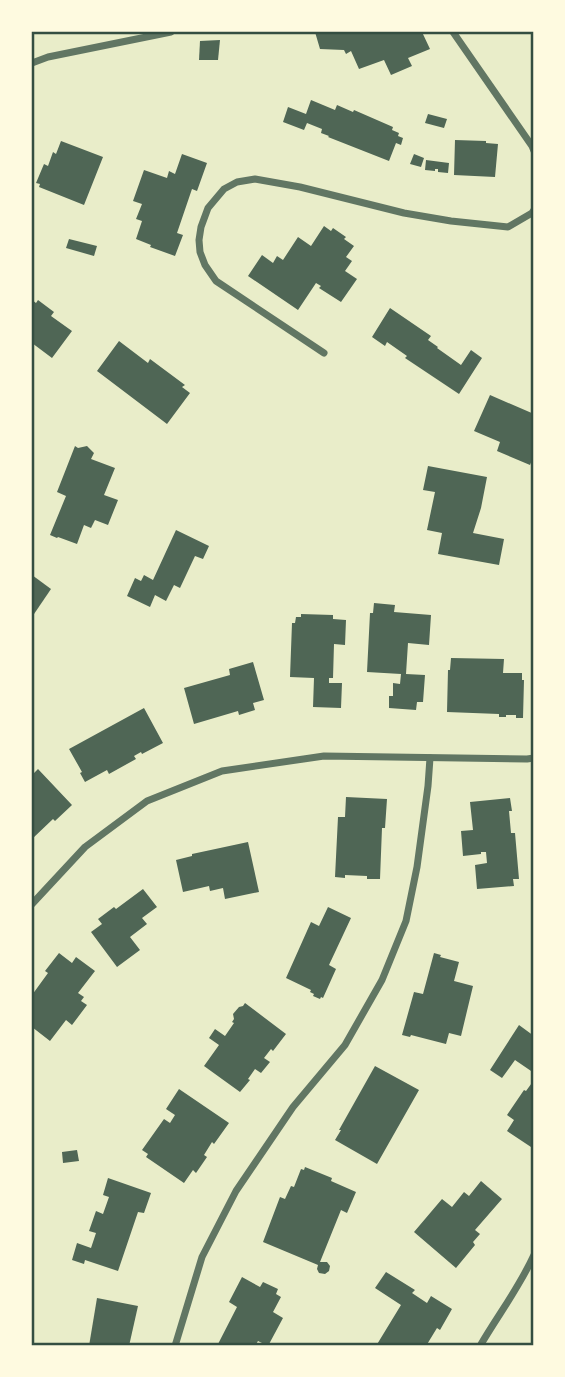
<svg xmlns="http://www.w3.org/2000/svg" width="565" height="1377" viewBox="0 0 565 1377" font-family="Arial,sans-serif">
  <style>
    .building { fill: #4f6655 }
    .lines { fill: none; stroke-linecap: round; stroke-linejoin: round }
    .minor { stroke: #617663; stroke-width: 7 }
    .neatline { fill: none; stroke: #344e41; stroke-width: 2.5 }
  </style>
  <rect width="100%" height="100%" fill="#e9edc9"/>
  <g class="building">
    <polygon points="315,32 422,32 430,49 408,58 412,66 391,75 384,60 359,69 351,51 346,54 344,50 320,49"/>
    <polygon points="220,40 218,60 199,60 200,41"/>
    <polygon points="311,100 335,110 337,105 353,112 354,110 393,127 392,130 399,133 398,136 403,138 401,145 396,143 389,161 328,137 329,136 321,133 322,129 307,123 304,130 283,122 288,107 306,114"/>
    <polygon points="428,114 447,119 444,128 425,123"/>
    <polygon points="455,140 486,141 486,143 498,144 495,177 454,175"/>
    <polygon points="61,141 103,157 84,205 39,187 40,184 36,183 44,164 48,166 53,152 56,154"/>
    <polygon points="182,154 207,163 197,191 192,189 177,233 183,235 175,256 150,247 151,245 136,239 142,221 136,219 142,204 133,201 144,170 167,178 169,171 175,174"/>
    <polygon points="414,154 424,158 421,167 410,164"/>
    <polygon points="426,160 449,163 448,173 438,172 438,169 435,169 435,171 425,170"/>
    <polygon points="324,226 331,231 333,228 346,237 344,239 354,246 346,257 352,261 345,271 357,279 341,302 319,288 321,286 316,283 298,310 248,276 262,255 273,263 277,256 283,260 298,237 311,246"/>
    <polygon points="69,239 97,246 94,256 66,248"/>
    <polygon points="32,300 36,303 38,300 54,312 51,316 72,331 52,358 32,343"/>
    <polygon points="390,308 431,336 428,340 438,347 437,348 461,365 471,350 482,358 459,394 405,358 407,356 387,342 385,346 372,337"/>
    <polygon points="119,341 148,363 150,359 185,385 182,387 190,393 167,424 97,371"/>
    <polygon points="490,395 534,414 534,461 532,460 530,465 497,451 500,442 474,431"/>
    <polygon points="75,446 78,448 87,446 94,453 91,459 115,468 104,495 118,500 108,525 95,520 91,528 84,525 77,544 58,537 57,538 50,535 66,496 57,492"/>
    <polygon points="428,466 487,477 481,508 473,533 504,539 499,565 438,554 442,533 427,530 435,492 423,490"/>
    <polygon points="176,530 209,546 203,559 195,556 180,588 174,585 166,601 155,595 150,607 127,596 135,578 141,581 144,575 153,580"/>
    <polygon points="32,575 51,589 32,617"/>
    <polygon points="374,603 395,605 394,612 431,615 429,645 408,643 406,674 425,675 423,702 417,702 416,710 389,708 389,696 393,696 393,683 400,684 401,674 367,672 370,613 373,613"/>
    <polygon points="301,614 333,615 333,619 346,620 345,645 334,644 333,678 329,678 329,683 342,683 341,708 313,707 314,678 290,677 292,623 295,623 296,617 301,617"/>
    <polygon points="451,658 504,659 503,673 522,673 522,680 524,680 523,718 516,718 516,715 506,715 506,717 499,717 499,714 447,712 448,670 450,670"/>
    <polygon points="253,662 264,700 253,703 255,710 239,715 238,711 194,724 184,688 230,675 229,669"/>
    <polygon points="144,708 163,743 142,754 141,752 134,756 136,759 109,774 107,770 85,782 80,773 82,772 69,749"/>
    <polygon points="38,769 72,805 55,821 53,819 32,839 32,775"/>
    <polygon points="346,797 387,799 385,828 382,828 380,879 367,879 367,876 345,875 345,878 335,877 338,817 345,817"/>
    <polygon points="510,798 512,811 509,811 511,833 515,833 519,879 513,879 514,886 477,889 475,865 487,863 486,852 481,852 481,854 463,856 461,831 473,830 470,802"/>
    <polygon points="248,842 259,892 225,899 223,888 210,891 209,886 183,892 176,860 192,856 192,854"/>
    <polygon points="143,889 157,907 142,918 147,924 130,937 140,950 117,967 91,932 102,924 98,919 114,907 116,909"/>
    <polygon points="328,907 351,918 329,965 336,969 323,998 321,997 320,999 313,996 314,994 310,992 311,990 286,978 311,922 319,926"/>
    <polygon points="59,953 72,963 76,957 95,971 78,993 84,997 81,1001 87,1005 72,1025 66,1020 50,1041 32,1027 32,995 48,973 45,971"/>
    <polygon points="434,953 441,955 440,957 459,962 454,981 473,986 461,1036 449,1033 446,1044 411,1035 410,1037 402,1035 414,992 423,994"/>
    <polygon points="245,1003 286,1034 273,1051 271,1049 264,1058 270,1062 261,1073 255,1069 248,1079 250,1080 240,1092 204,1066 219,1045 209,1038 215,1029 225,1036 234,1023 232,1022 234,1019 233,1014 239,1007 243,1006"/>
    <polygon points="519,1025 534,1036 534,1073 515,1060 502,1078 490,1070"/>
    <polygon points="375,1066 419,1090 377,1164 335,1140 341,1130 339,1130"/>
    <polygon points="534,1080 534,1149 507,1131 514,1120 507,1115 524,1090 526,1091"/>
    <polygon points="179,1089 229,1123 214,1144 212,1142 204,1155 207,1157 196,1173 193,1170 184,1183 146,1157 148,1154 142,1150 164,1119 170,1123 175,1115 166,1109"/>
    <polygon points="77,1150 79,1161 63,1163 62,1152"/>
    <polygon points="305,1167 332,1178 331,1181 356,1192 347,1213 341,1210 320,1262 327,1262 330,1266 329,1271 325,1274 319,1273 317,1269 318,1265 263,1242 280,1197 285,1199 291,1186 294,1187 301,1169 304,1170"/>
    <polygon points="108,1178 151,1193 144,1213 138,1212 118,1271 85,1260 84,1264 72,1260 77,1243 91,1248 96,1233 89,1231 96,1211 103,1214 109,1197 103,1195"/>
    <polygon points="481,1181 502,1199 475,1230 480,1234 473,1242 475,1245 456,1268 414,1232 442,1199 452,1207 464,1192 469,1196"/>
    <polygon points="386,1272 415,1290 412,1293 427,1303 431,1296 452,1309 440,1330 437,1328 426,1346 376,1346 401,1305 375,1288"/>
    <polygon points="242,1277 260,1287 263,1282 278,1289 276,1294 281,1297 273,1312 283,1318 268,1346 258,1341 255,1346 217,1346 237,1307 229,1302"/>
    <polygon points="97,1298 138,1306 129,1346 89,1346"/>
  </g>
  <g class="lines">
    <g class="minor">
      <polyline points="453,32 532,146 534,151"/>
      <polyline points="32,63 48,57 171,32"/>
      <polyline points="324,353 216,281 205,265 200,252 199,240 201,227 208,208 224,189 237,182 255,179 300,187 404,213 451,221 508,227 532,213 534,210"/>
      <polyline points="32,904 85,847 147,801 222,771 324,756 527,759 534,758"/>
      <polyline points="175,1346 202,1257 236,1191 293,1107 345,1045 382,980 406,921 417,867 428,786 430,758"/>
      <path d="M480,1346c18,-31 39,-58 54,-91"/>
    </g>
  </g>
  <rect width="565" height="1377" fill="none" stroke="#fefae0" stroke-width="66"/>
  <rect x="33" y="33" width="499" height="1311" class="neatline"/>
</svg>
